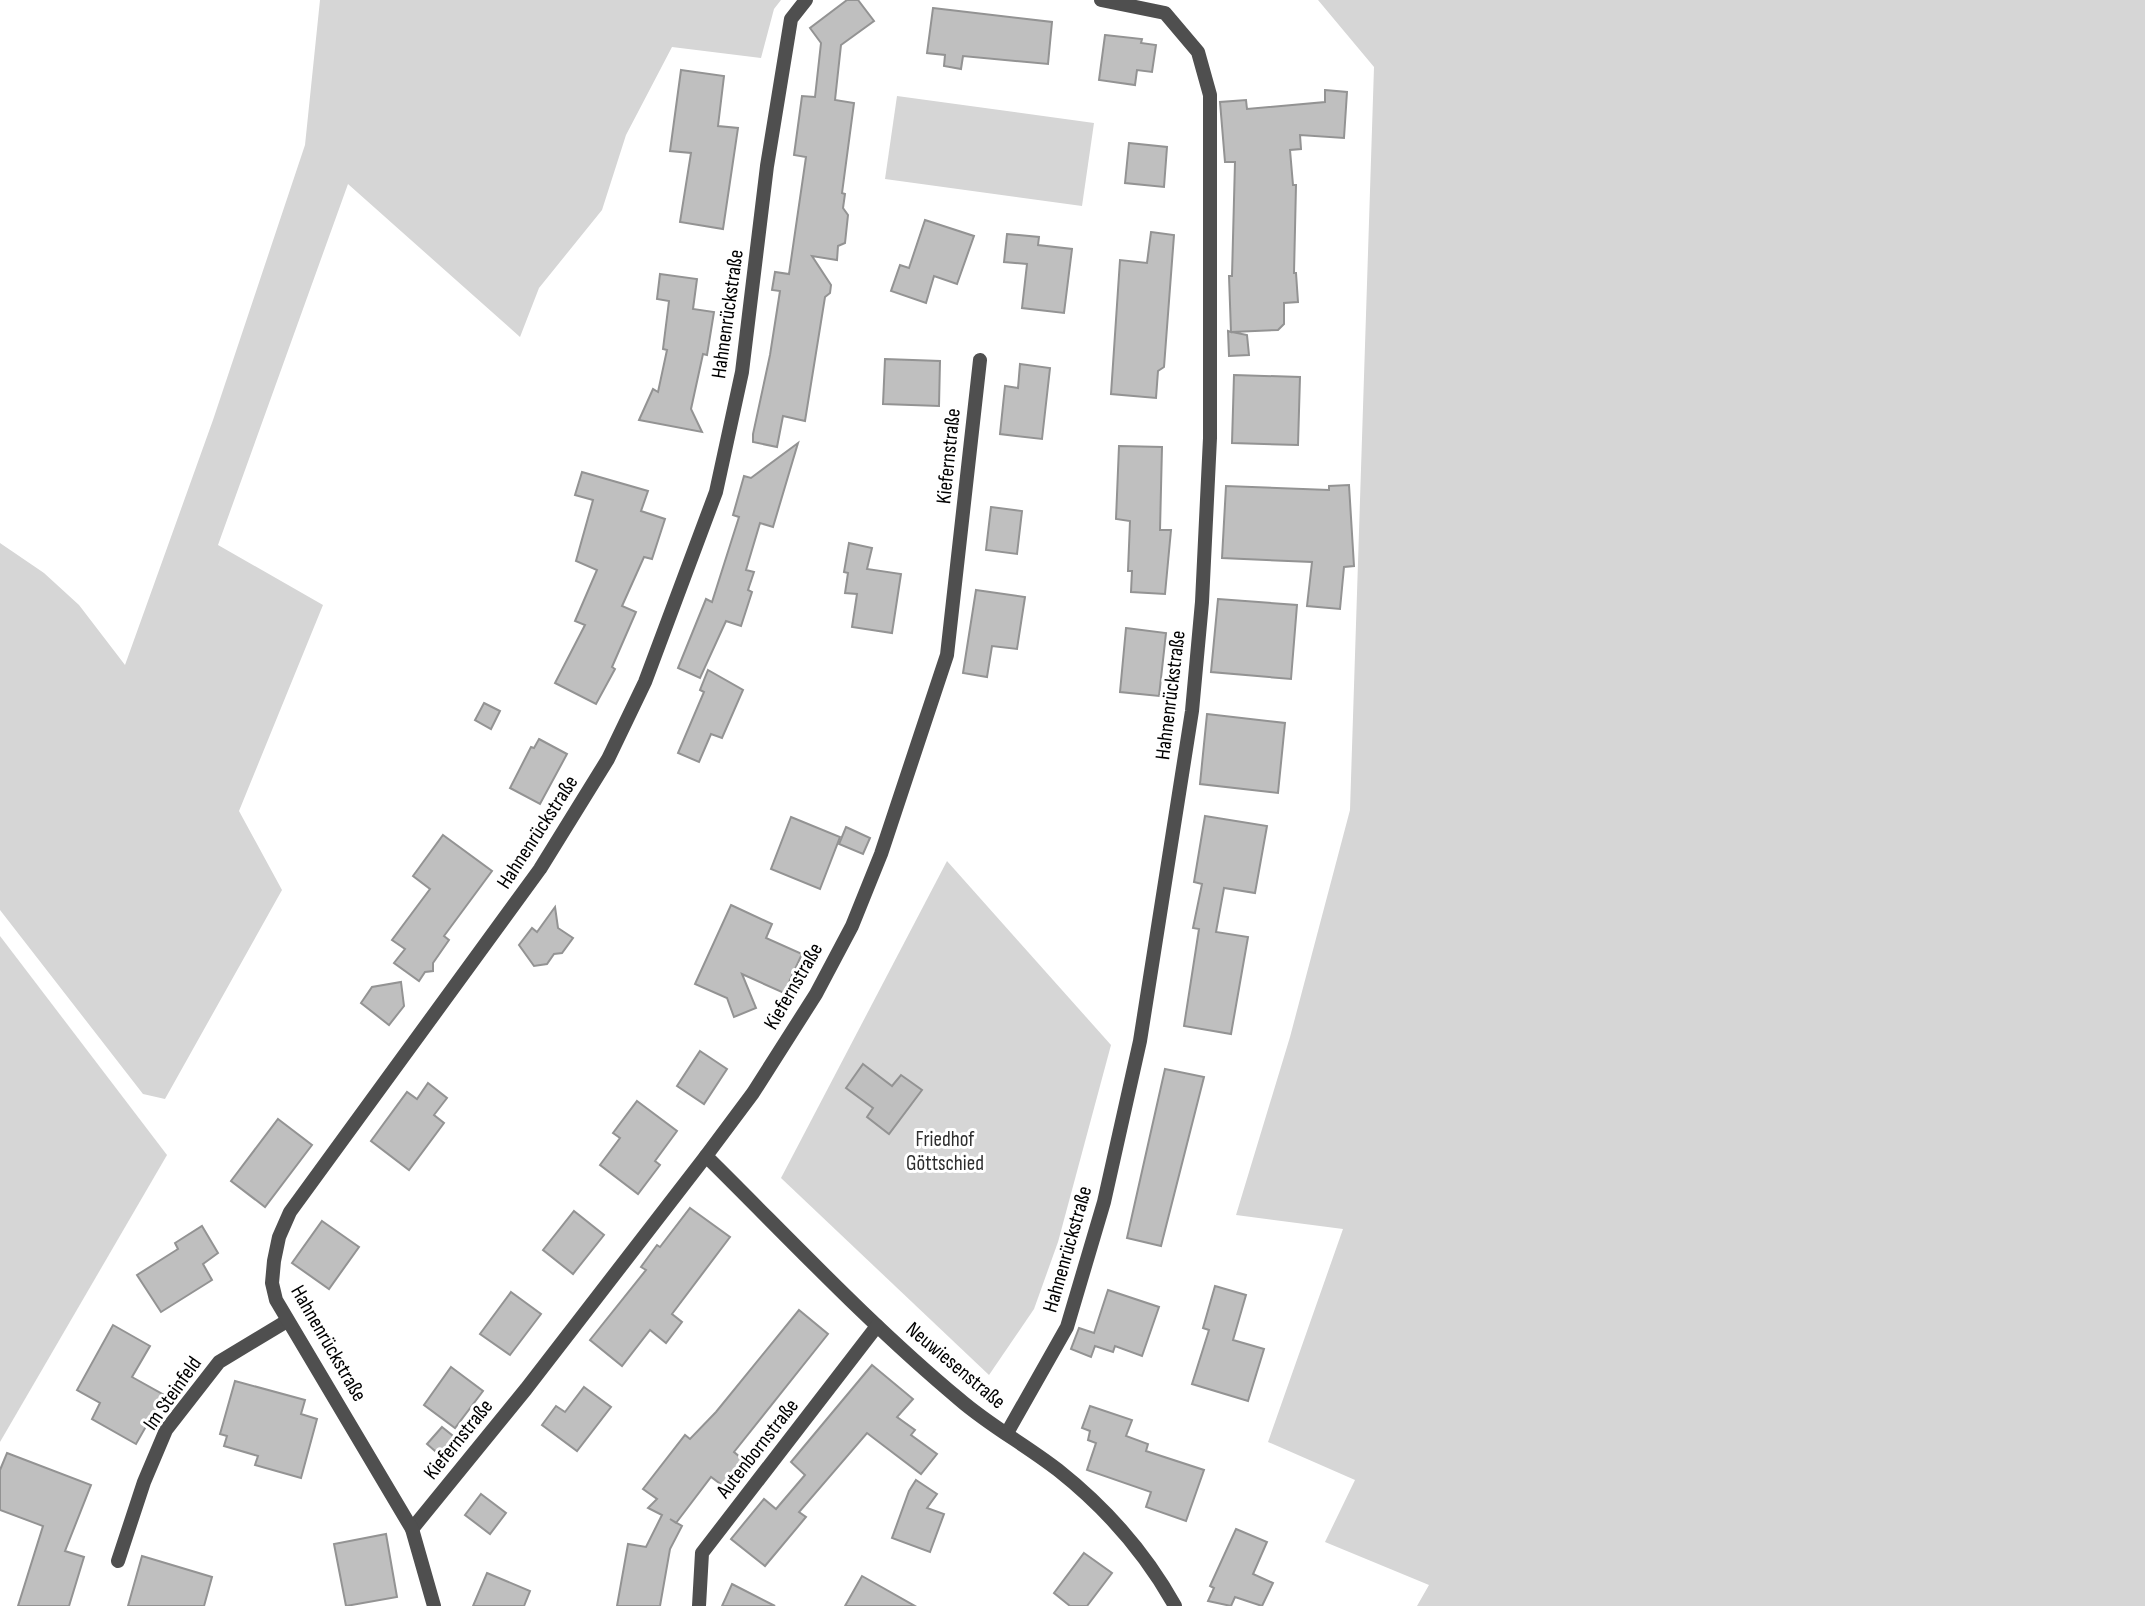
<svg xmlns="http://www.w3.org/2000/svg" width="2145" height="1606" viewBox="0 0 2145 1606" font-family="'Sofia Sans Condensed',sans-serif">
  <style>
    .green { fill: #d6d6d6 }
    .building { fill: #bfbfbf; stroke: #939393; stroke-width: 2 }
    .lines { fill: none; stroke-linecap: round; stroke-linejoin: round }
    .street { stroke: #4f4f4f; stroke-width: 14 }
    .labels { text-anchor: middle; stroke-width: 6; stroke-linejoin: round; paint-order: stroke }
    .street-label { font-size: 21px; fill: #000; stroke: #fff }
    .park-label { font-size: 21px; fill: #2d2d2d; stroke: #fff }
  </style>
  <rect width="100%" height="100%" fill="#fff"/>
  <g class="green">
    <polygon points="320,0 781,0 774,9 761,58 672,47 626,135 602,210 539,288 520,337 348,184 218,545 323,605 239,811 282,890 165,1099 143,1094 0,910 0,543 44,573 79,605 125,665 213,420 305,145"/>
    <polygon points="1318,0 2145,0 2145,1606 1417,1606 1429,1585 1325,1542 1355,1480 1268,1442 1343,1229 1236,1215 1290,1037 1350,810 1374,67"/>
    <polygon points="897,96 1094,123 1082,206 885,179"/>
    <polygon points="947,861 1111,1045 1058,1242 1034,1309 989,1375 781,1178"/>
    <polygon points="0,936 167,1155 0,1442"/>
  </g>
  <g class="building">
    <polygon points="847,0 858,0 874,21 841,45 835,100 854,103 842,193 845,194 843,208 848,215 845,243 838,246 837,260 812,256 831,285 830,293 825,297 805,421 783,416 777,447 753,442 753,434 770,355 780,291 772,290 775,272 789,274 806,157 794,155 802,96 815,97 821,43 810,28"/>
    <polygon points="933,8 1052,22 1048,64 963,56 961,69 944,66 945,55 927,53"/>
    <polygon points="1105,35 1142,39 1141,43 1156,45 1152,72 1137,70 1135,85 1099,80"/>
    <polygon points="681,70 724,76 718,126 738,128 723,229 680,222 691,153 670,151"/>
    <polygon points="1325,90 1347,92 1344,138 1300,135 1301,149 1290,150 1293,185 1296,185 1294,273 1296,273 1298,302 1284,303 1284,324 1278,330 1232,332 1247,335 1249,355 1229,356 1228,331 1231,332 1229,276 1232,276 1235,162 1225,162 1220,102 1246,100 1247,109 1325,102"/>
    <polygon points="1129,143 1167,147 1164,187 1125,183"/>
    <polygon points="925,220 974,236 957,284 934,276 926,303 891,291 900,265 909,268"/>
    <polygon points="1151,232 1174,235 1164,367 1158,371 1156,398 1111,394 1120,260 1147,263"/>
    <polygon points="1007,234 1039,237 1038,245 1072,249 1064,313 1022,308 1027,264 1004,262"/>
    <polygon points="660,274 697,279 693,309 714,312 707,355 703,354 691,409 702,432 639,420 653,389 658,392 667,350 663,349 669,301 657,299"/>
    <polygon points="885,359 940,361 939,406 883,404"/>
    <polygon points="1020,364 1050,368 1042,439 1000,434 1005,386 1018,388"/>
    <polygon points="1234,375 1300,377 1298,445 1232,443"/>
    <polygon points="798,443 773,527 760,523 746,570 754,572 748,590 752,592 741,626 726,621 700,678 678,668 706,599 712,602 739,517 733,515 744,476 751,478"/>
    <polygon points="1119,446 1162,447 1160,530 1171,530 1165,594 1131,592 1132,571 1128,571 1130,521 1116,519"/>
    <polygon points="582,472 648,491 641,511 665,519 652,559 644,557 622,606 636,612 612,667 615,669 596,704 555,683 585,625 575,621 597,570 576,561 593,500 575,495"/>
    <polygon points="1349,485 1354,566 1344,567 1340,609 1307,606 1312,562 1222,558 1226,486 1329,490 1329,486"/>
    <polygon points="991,507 1022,511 1017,554 986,550"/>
    <polygon points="849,543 872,548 867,569 901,574 892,633 852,627 857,594 845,593 848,573 844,572"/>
    <polygon points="976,590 1025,597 1017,649 992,646 987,677 963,673"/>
    <polygon points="1218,599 1297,605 1291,679 1211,672"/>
    <polygon points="1126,628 1166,633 1159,696 1120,692"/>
    <polygon points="708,670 743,690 722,738 711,734 699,762 678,753 704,692 700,690"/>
    <polygon points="484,703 500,711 491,729 475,720"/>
    <polygon points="1207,714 1285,723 1278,793 1200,784"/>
    <polygon points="539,739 567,754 540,804 510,788 531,747 534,748"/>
    <polygon points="1205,816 1267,826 1255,893 1224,888 1216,932 1248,937 1231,1034 1184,1026 1199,929 1193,928 1202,884 1194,882"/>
    <polygon points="791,817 840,837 820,889 771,869"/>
    <polygon points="846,827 870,838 863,854 839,844"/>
    <polygon points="443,835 492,871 444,936 449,940 433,963 433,971 425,972 419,981 394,963 405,949 392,940 430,889 413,876"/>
    <polygon points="731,905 772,924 766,938 802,954 784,993 742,974 756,1008 734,1017 727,998 695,984"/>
    <polygon points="555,907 558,928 573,938 562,953 554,954 547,964 534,966 519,945 532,928 537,932"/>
    <polygon points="401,982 404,1006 389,1025 361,1003 372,987"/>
    <polygon points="700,1051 727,1069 704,1104 677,1086"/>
    <polygon points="863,1064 892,1086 901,1075 922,1090 889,1134 867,1117 873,1108 846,1088"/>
    <polygon points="1165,1069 1204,1077 1161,1246 1127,1238"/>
    <polygon points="428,1083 447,1098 434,1115 444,1123 409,1170 371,1141 407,1092 417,1099"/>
    <polygon points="637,1101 677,1131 655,1161 660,1165 638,1194 600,1165 620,1138 613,1133"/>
    <polygon points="278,1119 312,1145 265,1207 231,1181"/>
    <polygon points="690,1208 730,1237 672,1314 682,1322 666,1343 650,1330 622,1366 590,1340 646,1270 641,1267 657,1245 660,1247"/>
    <polygon points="574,1211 604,1235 573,1274 543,1250"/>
    <polygon points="322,1221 359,1247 329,1289 292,1263"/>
    <polygon points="202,1226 218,1253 203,1264 212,1280 161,1312 137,1275 178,1249 175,1243"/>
    <polygon points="1215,1286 1246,1295 1233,1340 1264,1349 1248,1401 1192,1384 1209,1330 1203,1328"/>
    <polygon points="1108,1290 1159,1307 1142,1356 1115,1346 1113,1352 1095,1346 1091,1357 1071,1349 1079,1328 1094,1333"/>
    <polygon points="511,1292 541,1314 510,1355 480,1334"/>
    <polygon points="799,1310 828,1334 734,1452 746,1462 726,1488 711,1477 676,1523 670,1519 682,1526 670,1549 660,1606 617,1606 628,1544 646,1547 662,1515 648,1508 657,1499 643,1489 685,1435 690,1439 716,1412"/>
    <polygon points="113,1325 150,1346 132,1377 164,1395 136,1444 92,1419 100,1403 77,1390"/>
    <polygon points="872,1365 913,1399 897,1417 915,1430 911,1435 937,1454 921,1474 867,1433 799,1512 806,1517 765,1566 731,1539 764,1499 776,1509 805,1475 791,1462"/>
    <polygon points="451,1367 483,1391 455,1428 424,1405"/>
    <polygon points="235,1381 305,1400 301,1414 317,1419 301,1478 255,1465 258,1456 224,1446 227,1436 220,1434"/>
    <polygon points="584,1387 611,1407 577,1451 542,1425 556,1406 565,1412"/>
    <polygon points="1090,1406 1132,1420 1126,1436 1148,1444 1146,1451 1204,1470 1186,1521 1146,1507 1151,1492 1087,1470 1096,1443 1088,1440 1090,1431 1082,1428"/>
    <polygon points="442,1427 458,1440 443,1458 427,1444"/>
    <polygon points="7,1453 91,1485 65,1551 84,1557 69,1606 18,1606 43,1526 0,1510 0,1470"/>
    <polygon points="916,1480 937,1494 927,1508 944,1514 930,1552 892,1538 909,1491"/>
    <polygon points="481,1494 506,1513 490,1534 465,1515"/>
    <polygon points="1236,1529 1267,1542 1253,1574 1273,1583 1262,1606 1235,1597 1231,1606 1208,1601 1214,1588 1210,1586"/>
    <polygon points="386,1534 397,1597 346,1606 334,1544"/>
    <polygon points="1084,1553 1112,1573 1087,1606 1070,1606 1054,1593"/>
    <polygon points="142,1556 212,1577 204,1606 128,1606"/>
    <polygon points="487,1573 530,1591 524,1606 473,1606"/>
    <polygon points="862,1576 915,1606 845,1606"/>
    <polygon points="732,1584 775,1606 722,1606"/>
  </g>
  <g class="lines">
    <g class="street">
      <path d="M706,1156c83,82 163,168 253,243 31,27 67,46 99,71 48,38 87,82 117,136"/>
      <polyline points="1007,1433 1067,1327 1104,1202 1140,1041 1192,711 1202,602 1210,438 1210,95 1198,52 1165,13 1101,0"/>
      <polyline points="412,1529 526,1389 706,1156 753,1093 816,994 852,926 881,854 947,655 980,360"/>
      <polyline points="118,1561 144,1482 166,1430 219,1362 287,1321"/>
      <polyline points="434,1606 412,1529 276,1300 272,1283 274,1261 279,1237 290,1212 540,869 608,759 645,682 716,492 742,372 767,166 791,19 806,0"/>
      <polyline points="699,1606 702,1553 877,1326"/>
    </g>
  </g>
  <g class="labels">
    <g class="street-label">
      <text transform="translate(727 314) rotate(-82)" y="7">Hahnenrückstraße</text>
      <text transform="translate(948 456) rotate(-84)" y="7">Kiefernstraße</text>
      <text transform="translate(1170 695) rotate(-83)" y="7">Hahnenrückstraße</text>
      <text transform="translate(537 832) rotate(-57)" y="7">Hahnenrückstraße</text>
      <text transform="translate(793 986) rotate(-60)" y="7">Kiefernstraße</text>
      <text transform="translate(1067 1249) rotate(-74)" y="7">Hahnenrückstraße</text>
      <text transform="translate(329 1343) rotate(60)" y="7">Hahnenrückstraße</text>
      <text transform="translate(956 1365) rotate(40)" y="7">Neuwiesenstraße</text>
      <text transform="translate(172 1393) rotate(-55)" y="7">Im Steinfeld</text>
      <text transform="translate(458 1439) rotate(-51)" y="7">Kiefernstraße</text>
      <text transform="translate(757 1448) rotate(-52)" y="7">Autenbornstraße</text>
    </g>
    <g class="park-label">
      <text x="945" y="1146">Friedhof<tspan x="945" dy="24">Göttschied</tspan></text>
    </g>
  </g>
</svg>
